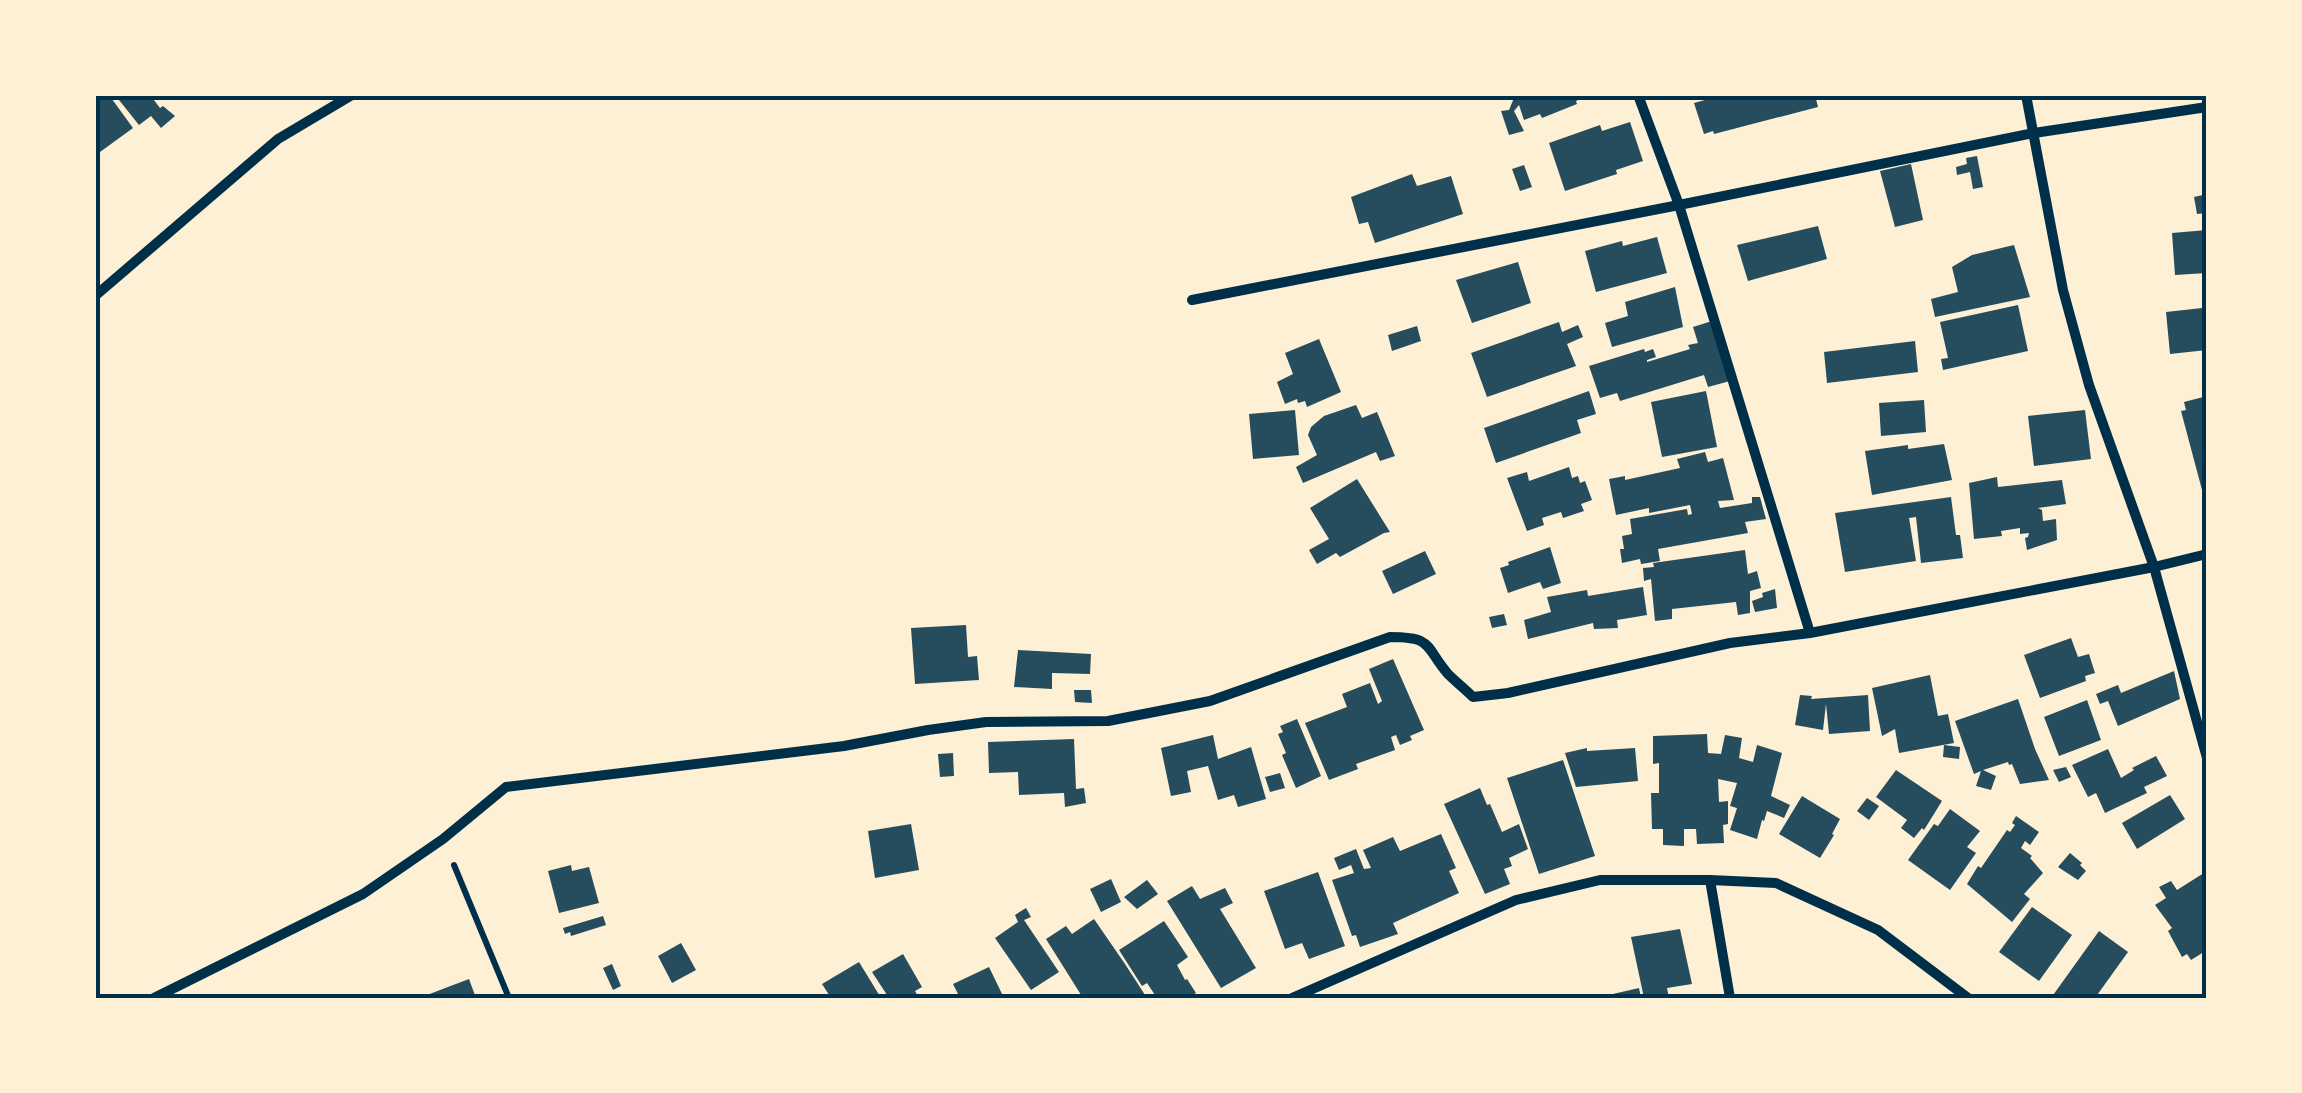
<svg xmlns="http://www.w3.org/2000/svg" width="2302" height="1093" viewBox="0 0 2302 1093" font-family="'DejaVu Sans',sans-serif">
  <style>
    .building { fill: #264d5e }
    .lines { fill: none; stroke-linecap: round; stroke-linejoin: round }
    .path { stroke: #003049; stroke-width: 6 }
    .minor { stroke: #003049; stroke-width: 10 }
    .neatline { fill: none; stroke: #003049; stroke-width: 4 }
  </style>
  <rect width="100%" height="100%" fill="#fdf0d5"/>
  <g class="building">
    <polygon points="95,95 109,95 133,128 100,152 95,144"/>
    <polygon points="115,95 150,95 160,108 163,106 175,116 161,128 151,116 139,125"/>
    <polygon points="1512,95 1590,95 1576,101 1577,104 1542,118 1540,114 1524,120 1519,105 1514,111 1524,131 1509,135 1501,111 1509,110 1514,98"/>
    <polygon points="1723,95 1815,95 1818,107 1714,134 1713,131 1704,134 1694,103"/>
    <polygon points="1630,122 1643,161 1616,170 1617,174 1565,191 1549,143 1600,125 1602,131"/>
    <polygon points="1977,156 1983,187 1973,189 1970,172 1957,175 1956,167 1967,164 1966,158"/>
    <polygon points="1911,164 1923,220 1895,227 1880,171"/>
    <polygon points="1524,165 1532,187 1520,191 1512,169"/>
    <polygon points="1412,174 1417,186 1451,176 1463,214 1375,243 1368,222 1359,224 1351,197"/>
    <polygon points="2207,194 2207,213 2197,214 2194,197"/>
    <polygon points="1818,226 1827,259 1748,281 1737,245"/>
    <polygon points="2207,230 2207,273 2175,275 2172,233"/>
    <polygon points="1657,237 1667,273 1596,292 1585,251 1622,241 1623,246"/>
    <polygon points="2014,245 2030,297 1935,317 1931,299 1958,292 1952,267 1972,255"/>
    <polygon points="1518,262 1531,303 1472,323 1456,280"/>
    <polygon points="1675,287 1683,327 1612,347 1605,323 1628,316 1625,302"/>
    <polygon points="2018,305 2028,351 1943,370 1941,359 1948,358 1940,322"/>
    <polygon points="2202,308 2204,326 2207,325 2207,350 2170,354 2166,312"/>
    <polygon points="1712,321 1730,381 1708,387 1704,375 1620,401 1617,393 1600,398 1589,366 1644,349 1645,352 1653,349 1656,357 1647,360 1647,362 1690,349 1688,345 1698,343 1693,327"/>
    <polygon points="1559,322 1562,332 1578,325 1583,337 1567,344 1576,366 1487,397 1471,353"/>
    <polygon points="1417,326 1421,341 1392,351 1388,335"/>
    <polygon points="1319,339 1341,392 1307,407 1305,401 1298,403 1297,399 1285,404 1277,382 1293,374 1285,353"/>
    <polygon points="1915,341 1918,372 1827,383 1824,352"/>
    <polygon points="1589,391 1596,414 1577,420 1581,433 1496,463 1484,428"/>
    <polygon points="1706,391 1717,447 1662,457 1651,402"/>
    <polygon points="2207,396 2207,489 2202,490 2181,411 2186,410 2184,402"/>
    <polygon points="1924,400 1926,432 1881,436 1879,403"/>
    <polygon points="1356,405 1362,418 1377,412 1395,456 1380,461 1376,452 1303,483 1296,467 1317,455 1308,435 1311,427 1324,416"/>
    <polygon points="1295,410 1299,455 1253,459 1249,414"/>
    <polygon points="2085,410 2091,459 2034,466 2028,416"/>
    <polygon points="1944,444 1952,480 1872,495 1865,451 1908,445 1908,449"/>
    <polygon points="1705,452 1708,462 1723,458 1734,500 1718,501 1720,508 1752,503 1752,497 1760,497 1766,519 1745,522 1748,533 1658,549 1660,561 1641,564 1640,559 1622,563 1620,549 1624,549 1622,536 1632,534 1630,519 1687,509 1688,515 1692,514 1690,505 1649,513 1649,508 1616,515 1609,479 1625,476 1625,480 1680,468 1677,459"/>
    <polygon points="1569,467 1572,478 1578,476 1580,483 1585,481 1592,500 1581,504 1584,511 1563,518 1561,512 1542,518 1544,525 1527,531 1507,478 1527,472 1529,481"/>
    <polygon points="1997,477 1998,487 2062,480 2066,504 2038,508 2042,510 2043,521 2056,519 2057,540 2027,550 2025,538 2028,537 2029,533 2020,534 2020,528 2001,531 2002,536 1974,539 1969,483"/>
    <polygon points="1357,479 1390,532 1384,533 1340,557 1336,553 1317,564 1309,550 1329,539 1310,508"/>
    <polygon points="1951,497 1956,535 1960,535 1963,558 1921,563 1916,517 1909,518 1916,561 1845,572 1835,513"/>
    <polygon points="1550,547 1561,583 1543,589 1540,582 1508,593 1500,568 1509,565 1508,562"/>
    <polygon points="1745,550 1748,574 1757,571 1761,588 1750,591 1750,613 1738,615 1736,602 1672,609 1672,619 1655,621 1651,579 1644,581 1643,568 1654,567 1653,563"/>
    <polygon points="1425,551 1436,574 1393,594 1382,571"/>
    <polygon points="1643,587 1647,615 1617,620 1618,628 1594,629 1593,623 1528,639 1524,620 1551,612 1547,597 1587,590 1588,596"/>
    <polygon points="1775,589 1777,608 1755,612 1752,601 1763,597 1762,593"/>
    <polygon points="1504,614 1507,625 1492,628 1489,617"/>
    <polygon points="966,625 968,657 977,656 979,680 915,684 911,628"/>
    <polygon points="2071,638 2078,657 2089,654 2095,673 2085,676 2086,681 2040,698 2024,655"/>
    <polygon points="1018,650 1091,654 1090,674 1052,673 1052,689 1014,687"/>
    <polygon points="1393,659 1424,730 1410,736 1412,740 1400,745 1396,735 1391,737 1395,750 1356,764 1358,769 1329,780 1305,723 1347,707 1342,694 1370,683 1378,704 1382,701 1369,669"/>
    <polygon points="2174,671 2180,699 2118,726 2108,701 2100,704 2096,694 2118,685 2121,693"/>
    <polygon points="1930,675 1938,716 1948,714 1954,743 1899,753 1895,729 1882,736 1872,688"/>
    <polygon points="1074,690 1091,690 1092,703 1075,702"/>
    <polygon points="1800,695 1812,696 1811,699 1868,695 1870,731 1829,734 1826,704 1823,730 1795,725"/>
    <polygon points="2018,699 2035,749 2049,780 2020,784 2012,764 2009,765 2008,762 1983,770 1996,776 1991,790 1976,786 1981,771 1974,774 1955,721"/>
    <polygon points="2087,700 2101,740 2059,756 2044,717"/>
    <polygon points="1297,719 1321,776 1296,788 1282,755 1286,753 1278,734 1283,732 1280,726"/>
    <polygon points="1707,734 1708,753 1721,754 1725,735 1742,738 1739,758 1753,762 1757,745 1782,753 1771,796 1790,805 1784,818 1767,811 1764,821 1762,820 1757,839 1730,830 1737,808 1730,806 1737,783 1718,779 1719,802 1728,801 1728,824 1723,825 1724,843 1697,844 1696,829 1684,829 1684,846 1663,845 1663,829 1652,829 1651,793 1659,793 1659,763 1653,764 1653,736"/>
    <polygon points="1213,735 1218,759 1251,747 1266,799 1238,807 1234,795 1218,800 1208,766 1187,771 1191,792 1171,796 1161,748"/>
    <polygon points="1074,739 1076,789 1084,788 1086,803 1065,807 1064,793 1019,795 1018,772 989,773 988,742"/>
    <polygon points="1944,745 1960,747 1959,759 1943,757"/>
    <polygon points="1587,748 1587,751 1635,748 1638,781 1576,787 1565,753"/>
    <polygon points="2108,749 2121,778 2134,770 2132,768 2156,756 2167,776 2144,787 2147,793 2105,813 2096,793 2088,797 2072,765"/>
    <polygon points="953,753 954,776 940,777 938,754"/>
    <polygon points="1563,760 1595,856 1539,874 1507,778"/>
    <polygon points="2066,767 2071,777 2059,782 2053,770"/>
    <polygon points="1896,770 1942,801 1924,830 1922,828 1914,838 1901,828 1907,820 1876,797"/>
    <polygon points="1280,773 1285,788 1270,792 1265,777"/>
    <polygon points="1480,788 1487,805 1490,804 1502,832 1519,824 1528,849 1509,858 1512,866 1504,869 1510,884 1485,894 1444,804"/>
    <polygon points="2170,795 2185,819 2137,849 2122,823"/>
    <polygon points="1802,796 1840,819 1832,834 1834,835 1820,858 1779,834"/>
    <polygon points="1867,798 1879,806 1869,820 1857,811"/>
    <polygon points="1950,809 1980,831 1967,847 1976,853 1950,890 1908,860 1934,824 1938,826"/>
    <polygon points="2016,816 2039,832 2030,845 2025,841 2021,848 2032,856 2030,858 2043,873 2024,894 2030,899 2012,922 1967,884 1978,866 1981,868 2007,830 2010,832 2015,825 2012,823"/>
    <polygon points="911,824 919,870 875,878 868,831"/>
    <polygon points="1441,834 1456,868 1449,871 1459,893 1393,923 1398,934 1360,947 1356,935 1352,936 1332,880 1354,873 1351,865 1339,870 1334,858 1356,849 1364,869 1371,868 1363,850 1393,837 1400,851"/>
    <polygon points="2070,853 2082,863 2080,865 2086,871 2078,880 2058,867"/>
    <polygon points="571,865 572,871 589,867 599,903 559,913 548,871"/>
    <polygon points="2207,871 2207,950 2191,960 2187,954 2182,957 2168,931 2172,928 2155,905 2166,898 2159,887 2171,881 2177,890"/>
    <polygon points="1318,872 1345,946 1309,959 1302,943 1285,949 1264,891"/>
    <polygon points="1111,879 1121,902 1101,912 1090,889"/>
    <polygon points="1147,880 1158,894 1137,909 1124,897"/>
    <polygon points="1192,886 1200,899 1225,888 1233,903 1220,909 1256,968 1221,988 1167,901"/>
    <polygon points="2032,907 2072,935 2039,981 1999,952"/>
    <polygon points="1026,908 1031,917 1024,920 1059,972 1031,990 995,938 1018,922 1015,915"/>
    <polygon points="603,916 606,925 571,936 570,932 565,934 563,928"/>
    <polygon points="1094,919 1125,964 1147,998 1083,998 1046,939 1066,926 1072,934"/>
    <polygon points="1164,921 1188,957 1177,965 1185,980 1187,979 1196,993 1188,998 1157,998 1147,983 1142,986 1119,950"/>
    <polygon points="1680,929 1692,984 1667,988 1669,998 1644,998 1631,937"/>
    <polygon points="2099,931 2128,952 2095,998 2051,998"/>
    <polygon points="681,943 696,970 672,983 658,956"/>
    <polygon points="903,954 922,987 915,991 919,998 889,998 872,972"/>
    <polygon points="859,962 881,998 831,998 822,984"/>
    <polygon points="612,964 621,986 613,990 603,968"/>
    <polygon points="989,967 1004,998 960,998 953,984"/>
    <polygon points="469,979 476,998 419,998"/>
    <polygon points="1639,988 1641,998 1604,998 1604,996"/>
  </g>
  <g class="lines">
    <polyline class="path" points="454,865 509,998"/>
    <g class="minor">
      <polyline points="1638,95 1679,205 1810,633"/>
      <polyline points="2026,95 2063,290 2089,385 2154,567 2207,758"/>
      <polyline points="95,296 278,139 352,95"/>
      <polyline points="1192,300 1679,205 2034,133 2207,107"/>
      <polyline points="1710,880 1730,998"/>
      <path d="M154,998l209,-104 80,-55 63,-52 338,-41 84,-16 58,-8 122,-1 102,-20 180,-64c44,0 34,9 58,37 8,8 17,15 25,23l35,-4 222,-50 80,-10 344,-66 53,-13"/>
      <polyline points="1292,998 1516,900 1600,880 1710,880 1776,883 1878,930 1968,998"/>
    </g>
  </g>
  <rect width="2302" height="1093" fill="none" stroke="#fdf0d5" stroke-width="195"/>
  <rect x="98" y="98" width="2106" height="898" class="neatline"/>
</svg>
